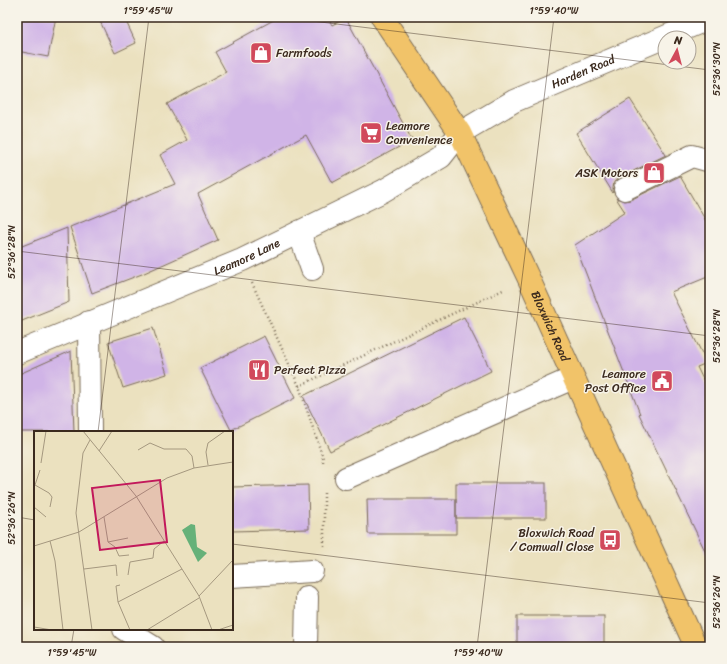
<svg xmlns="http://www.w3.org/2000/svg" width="727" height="664" viewBox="0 0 727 664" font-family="Sriracha,sans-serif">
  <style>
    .building { fill: #d0b4e7 }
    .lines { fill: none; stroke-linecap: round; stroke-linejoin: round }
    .minor-casing { stroke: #796a56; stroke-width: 24 }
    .major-casing { stroke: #796a56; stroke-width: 24 }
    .path { stroke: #796a56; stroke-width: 2.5; stroke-dasharray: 1 3; stroke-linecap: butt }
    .minor { stroke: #fff; stroke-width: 22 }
    .major { stroke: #f1c369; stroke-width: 22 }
    .ticks { fill: none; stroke: #3b2a1e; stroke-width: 1; stroke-opacity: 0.45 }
    .labels { text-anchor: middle; stroke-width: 3; stroke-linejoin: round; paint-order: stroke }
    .poi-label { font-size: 12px; fill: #3b2a1e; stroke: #f7f3e8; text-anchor: start }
    .street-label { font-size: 12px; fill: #3b2a1e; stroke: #f7f3e8 }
    .inset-road { fill: none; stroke: #a5987f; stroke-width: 1 }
    .view { fill: #c2185b; fill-opacity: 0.15; stroke: #c2185b; stroke-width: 2 }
    .inset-edge { fill: none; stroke: #3b2a1e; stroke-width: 2 }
    .neatline { fill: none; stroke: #3b2a1e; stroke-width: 1.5 }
    .ticks-label { font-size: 10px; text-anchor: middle; fill: #3b2a1e }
  </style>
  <rect width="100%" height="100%" fill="#f7f3e8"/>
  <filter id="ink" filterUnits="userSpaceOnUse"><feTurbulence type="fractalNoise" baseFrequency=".025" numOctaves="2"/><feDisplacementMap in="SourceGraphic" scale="8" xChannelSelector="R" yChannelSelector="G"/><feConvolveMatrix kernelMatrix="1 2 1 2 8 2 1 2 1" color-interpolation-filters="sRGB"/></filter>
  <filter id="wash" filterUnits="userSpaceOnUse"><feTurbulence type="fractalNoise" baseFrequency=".012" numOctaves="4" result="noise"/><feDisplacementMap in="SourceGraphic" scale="16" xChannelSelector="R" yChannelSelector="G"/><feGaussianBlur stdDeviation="0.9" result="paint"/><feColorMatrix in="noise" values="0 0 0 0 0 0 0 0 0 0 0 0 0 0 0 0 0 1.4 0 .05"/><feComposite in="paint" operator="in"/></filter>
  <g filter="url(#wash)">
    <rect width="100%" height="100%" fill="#ebe1bf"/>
    <g id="blocks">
      <g class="building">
        <polygon points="17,17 56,17 48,57 17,51"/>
        <polygon points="98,17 124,17 136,43 115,53"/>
        <polygon points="279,17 327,17 332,25 346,18 412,140 332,183 306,135 198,194 218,240 142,274 92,293 70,227 175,184 160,155 187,140 167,104 226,72 215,52"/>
        <polygon points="630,99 666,155 619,178 614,182 613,188 613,193 576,133"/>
        <polygon points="680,176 710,228 710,276 671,292 707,363 697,367 710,394 710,561 639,414 640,414 575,245 625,212 616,198 624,201 630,200"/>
        <polygon points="67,228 69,302 17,323 17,248"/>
        <polygon points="464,317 491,371 330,451 303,396"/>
        <polygon points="153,328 167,374 123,388 108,342"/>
        <polygon points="264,336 295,398 231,430 200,368"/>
        <polygon points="71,351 74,432 17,432 17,375"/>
        <rect x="456" y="483" width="90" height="35"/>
        <polygon points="308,485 309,529 232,531 232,487"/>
        <polygon points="367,499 456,499 456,534 368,534"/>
        <rect x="517" y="616" width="87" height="31"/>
      </g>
    </g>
  </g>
  <g filter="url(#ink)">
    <use href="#blocks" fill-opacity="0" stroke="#796a56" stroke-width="1"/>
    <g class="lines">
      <g class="minor-casing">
        <g id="minor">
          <polyline points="625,189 692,156 710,161"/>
          <polyline points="299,232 312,269"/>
          <polyline points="89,322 90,432"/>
          <path id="s1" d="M17,353l225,-93 141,-69 58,-34 19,-24 54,-32 196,-83"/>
          <polyline points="346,478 573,378"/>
          <polyline points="232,576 312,571"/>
          <polyline points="124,629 153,647"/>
          <polyline points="306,647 307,597"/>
        </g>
      </g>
      <g class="major-casing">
        <g id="major">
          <path id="s2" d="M382,17l78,116 68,144 168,370"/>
        </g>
      </g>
      <g class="path">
        <polyline points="252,283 299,386 323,458 323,464"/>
        <polyline points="299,386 505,289"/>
        <polyline points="324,493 324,548"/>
      </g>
      <use href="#minor" class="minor"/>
      <use href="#major" class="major"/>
    </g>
  </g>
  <path class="ticks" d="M280,17l430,53M17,251l693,85M98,432l51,-415M17,517l18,3M232,544l478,59M71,647l3,-18M477,647l77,-630"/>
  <defs>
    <g id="shop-square" transform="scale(1.15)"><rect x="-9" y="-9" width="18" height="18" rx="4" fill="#d1495b" stroke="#f7f3e8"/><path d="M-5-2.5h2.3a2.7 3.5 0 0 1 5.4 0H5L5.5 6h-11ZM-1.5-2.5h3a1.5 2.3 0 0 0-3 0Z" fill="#fff"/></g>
    <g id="supermarket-square" transform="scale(1.15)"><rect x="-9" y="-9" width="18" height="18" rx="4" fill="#d1495b" stroke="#f7f3e8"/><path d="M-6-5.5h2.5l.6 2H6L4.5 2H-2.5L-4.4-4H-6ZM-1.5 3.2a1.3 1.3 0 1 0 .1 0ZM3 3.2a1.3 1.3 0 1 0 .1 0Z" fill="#fff"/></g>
    <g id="restaurant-square" transform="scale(1.15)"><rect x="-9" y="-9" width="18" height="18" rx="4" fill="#d1495b" stroke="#f7f3e8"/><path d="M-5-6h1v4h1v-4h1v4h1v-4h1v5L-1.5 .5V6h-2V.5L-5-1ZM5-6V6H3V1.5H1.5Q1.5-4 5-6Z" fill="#fff"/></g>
    <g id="civic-square" transform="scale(1.15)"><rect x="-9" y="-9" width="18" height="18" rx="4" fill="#d1495b" stroke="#f7f3e8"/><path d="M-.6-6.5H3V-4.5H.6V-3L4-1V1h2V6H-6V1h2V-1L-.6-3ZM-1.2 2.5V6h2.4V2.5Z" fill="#fff"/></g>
    <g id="bus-square" transform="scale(1.15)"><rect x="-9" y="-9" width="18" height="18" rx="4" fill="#d1495b" stroke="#f7f3e8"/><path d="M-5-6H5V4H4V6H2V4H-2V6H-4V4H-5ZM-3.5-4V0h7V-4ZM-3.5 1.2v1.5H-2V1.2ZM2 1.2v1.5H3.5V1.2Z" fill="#fff"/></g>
  </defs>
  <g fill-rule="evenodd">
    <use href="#shop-square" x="261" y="53"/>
    <use href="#supermarket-square" x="371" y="133"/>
    <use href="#shop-square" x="654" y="173"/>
    <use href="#restaurant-square" x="259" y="370"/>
    <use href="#civic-square" x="662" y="381"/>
    <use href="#bus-square" x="610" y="540"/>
  </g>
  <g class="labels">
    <g class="poi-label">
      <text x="276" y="57">Farmfoods</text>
      <text x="386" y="130">Leamore<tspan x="386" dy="14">Convenience</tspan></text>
      <text x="638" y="177" text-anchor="end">ASK Motors</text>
      <text x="274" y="374">Perfect Pizza</text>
      <text x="646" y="378" text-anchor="end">Leamore<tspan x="646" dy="14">Post Office</tspan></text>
      <text x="594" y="537" text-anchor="end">Bloxwich Road<tspan x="594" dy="14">/ Comwall Close</tspan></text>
    </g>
    <g class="street-label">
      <text dy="4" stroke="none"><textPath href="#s1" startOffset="636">Harden Road</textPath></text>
      <text dy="4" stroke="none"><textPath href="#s1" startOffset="249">Leamore Lane</textPath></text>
      <text dy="4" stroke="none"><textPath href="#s2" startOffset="353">Bloxwich Road</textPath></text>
    </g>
  </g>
  <g transform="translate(34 431)">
    <rect width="199" height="199" fill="#ebe1bf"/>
    <path d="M157,93l4,1 2,22 10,6 -9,9 -16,-32z" fill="#66b179"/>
    <path class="inset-road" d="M49,0l53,65 63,100 13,34M56,9l-7,13 -7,60 16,117M104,19l12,-7 14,6h22l6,7 2,12M65,20l13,-20M7,32l5,-32M174,34l-2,-13 2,-9 17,-12M1,54l14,8 3,4 -2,10M0,57l6,-18M0,76l12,10M70,86l4,25 7,5 4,9 10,-1M16,110l5,20 8,69M74,111l20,-4M0,115l45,-14 88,-54 27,-10 39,-6M50,138l32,-4 1,11M94,144l2,-13 23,-4 1,-9 10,-8M86,154l-4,1 2,16 12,28M165,165l34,-36M84,171l64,-33M0,196l18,3M113,199l52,-32M184,199l15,-5"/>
    <path class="view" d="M126,49l7,62 -67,8 -8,-62z"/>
    <rect width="199" height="199" class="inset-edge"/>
  </g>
  <rect width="727" height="664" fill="none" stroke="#f7f3e8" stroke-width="44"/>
  <g transform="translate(677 50) rotate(7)"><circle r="19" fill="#f7f3e8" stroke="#aca397"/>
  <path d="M0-3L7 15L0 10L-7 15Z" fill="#d1495b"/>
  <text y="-6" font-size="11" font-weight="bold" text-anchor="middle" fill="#3b2a1e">N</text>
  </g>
  <rect x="22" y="22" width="683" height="620" class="neatline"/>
  <g class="ticks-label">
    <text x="148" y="14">1°59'45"W</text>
    <text x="554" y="14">1°59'40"W</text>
    <text transform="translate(716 69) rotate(-90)" y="4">52°36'30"N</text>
    <text transform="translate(11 252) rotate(-90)" y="4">52°36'28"N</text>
    <text transform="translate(716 336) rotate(-90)" y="4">52°36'28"N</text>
    <text transform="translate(11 518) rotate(-90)" y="4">52°36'26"N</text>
    <text transform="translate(716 602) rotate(-90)" y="4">52°36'26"N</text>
    <text x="72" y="656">1°59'45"W</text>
    <text x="478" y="656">1°59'40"W</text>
  </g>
</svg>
